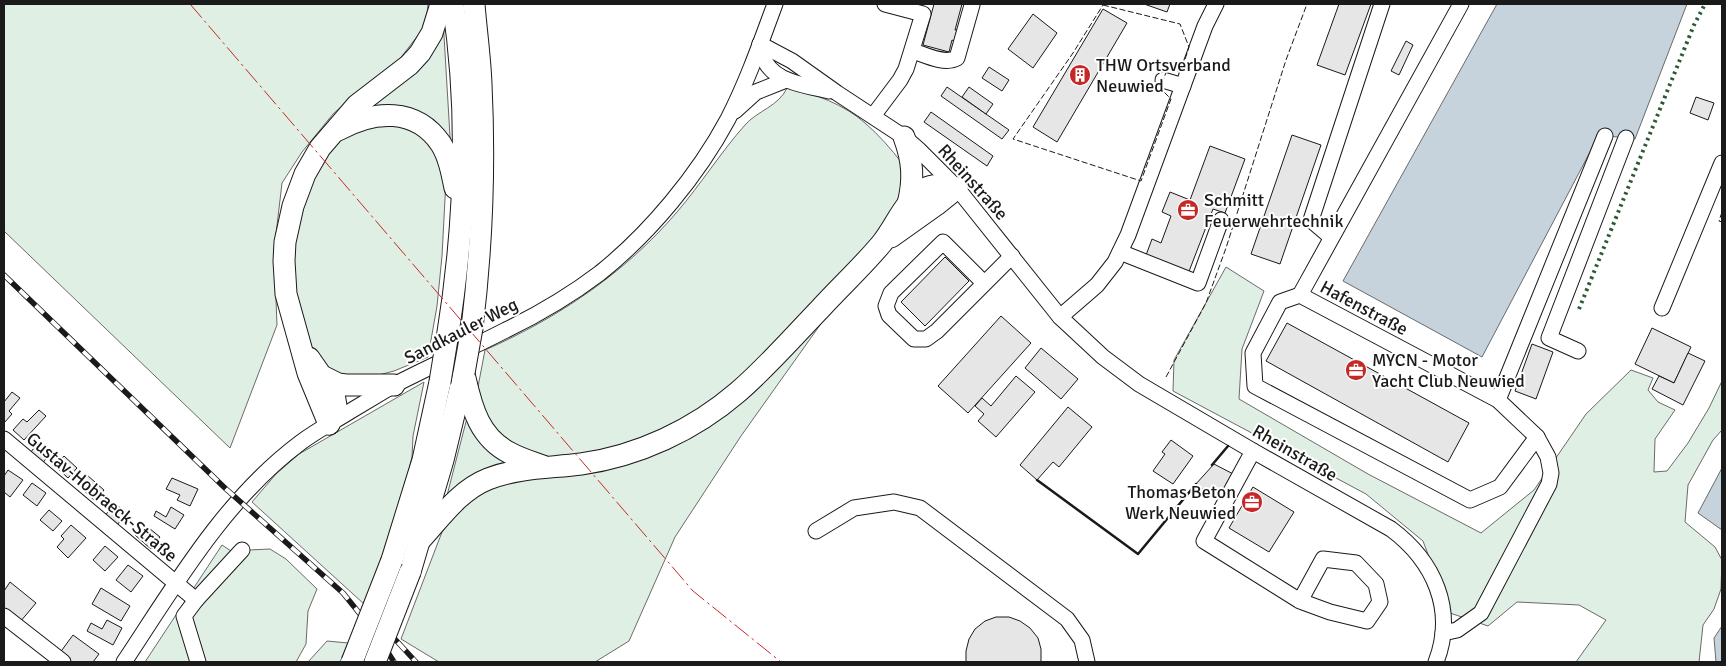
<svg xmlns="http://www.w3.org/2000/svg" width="1726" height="666" viewBox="0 0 1726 666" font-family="Signika,sans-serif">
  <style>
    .green { fill: #e0efe3; stroke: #6a6a6a }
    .water { fill: #c6d2dc; stroke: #6a6a6a }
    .building { fill: #e6e6e6; stroke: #1a1a1a }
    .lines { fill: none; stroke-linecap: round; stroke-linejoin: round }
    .minor-casing { stroke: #1a1a1a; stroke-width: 17 }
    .highway-casing { stroke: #1a1a1a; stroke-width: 23 }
    .minor { stroke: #fff; stroke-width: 15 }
    .highway { stroke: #fff; stroke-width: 21 }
    .rail-casing { stroke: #1a1a1a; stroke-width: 5.5 }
    .rail { stroke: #fff; stroke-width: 4; stroke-dasharray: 11; stroke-linecap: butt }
    .highway-bridge-casing { stroke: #1a1a1a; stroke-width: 23; stroke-linecap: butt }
    .highway-bridge { stroke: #fff; stroke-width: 21 }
    .hedge { stroke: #2b5a34; stroke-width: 4; stroke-dasharray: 2.5 4; stroke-linecap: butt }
    .fence { stroke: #1a1a1a; stroke-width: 1; stroke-dasharray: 6 2.5; stroke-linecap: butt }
    .wall { stroke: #1a1a1a; stroke-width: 2.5 }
    .power { stroke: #c62828; stroke-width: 1; stroke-dasharray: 18 4 2.5 4; stroke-linecap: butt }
    .labels { text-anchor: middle; stroke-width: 4; stroke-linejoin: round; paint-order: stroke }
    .poi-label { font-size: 18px; fill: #1a1a1a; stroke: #fff; text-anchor: start }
    .street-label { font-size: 18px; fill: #1a1a1a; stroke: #fff }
  </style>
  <rect width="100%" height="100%" fill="#fff"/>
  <g class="green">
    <polygon points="4,4 428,4 426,25 392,69 356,94 333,114 302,152 282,183 274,251 277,325 230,448 4,231"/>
    <polygon points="443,19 451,153 437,131 357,115"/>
    <path d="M787,88c27,5 58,17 78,35 14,12 26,26 37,40l1,42 -105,117 -71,68 -31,23 -52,25 -54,16 -37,3 -17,-2 -42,-22 -17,-41 8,-42c73,-32 140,-77 192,-138 24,-28 44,-60 68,-87 12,-14 34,-19 42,-37z"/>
    <polygon points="372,123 413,128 436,148 446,180 442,256 437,306 428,357 394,371 363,379 332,374 314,355 293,282 295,230 314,174 339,139"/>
    <polygon points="1226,267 1264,291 1242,349 1239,399 1368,474 1481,533 1534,490 1586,414 1631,370 1653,378 1648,390 1658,402 1675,410 1655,439 1654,472 1667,471 1688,443 1709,408 1722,381 1722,430 1713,440 1688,485 1685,522 1715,547 1722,560 1721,589 1714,609 1703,625 1699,662 1576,662 1606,620 1579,605 1517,602 1488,626 1450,613 1423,541 1366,494 1173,391 1174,360"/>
    <polygon points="825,318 741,436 675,537 629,641 595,662 439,662 401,639 442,532 452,515 466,499 504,479 636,458"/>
    <polygon points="424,382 413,436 412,457 406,482 383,555 364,604 252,502 276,474 299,454"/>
    <polygon points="468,414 510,460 444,507"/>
    <polygon points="222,545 240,557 249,550 270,549 286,559 317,589 308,611 306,644 296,662 145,662"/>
    <polygon points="327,641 348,643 340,662 308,662"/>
  </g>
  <g class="water">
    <polygon points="1497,4 1687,4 1635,139 1599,135 1482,357 1343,281"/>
    <polygon points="1722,468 1722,530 1698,513"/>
    <polygon points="1722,626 1722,662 1716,662 1714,638"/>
  </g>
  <g class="building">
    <polygon points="934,4 962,4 955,30 957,30 954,41 952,40 949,52 923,45"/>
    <polygon points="1144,4 1170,4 1167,12"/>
    <polygon points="1339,4 1371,4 1345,75 1317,65"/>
    <polygon points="1103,9 1127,23 1057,142 1033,127"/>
    <polygon points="1033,14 1057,33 1033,68 1008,49"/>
    <polygon points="1406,41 1413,45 1399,75 1391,71"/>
    <polygon points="989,67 1009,80 1002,91 982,78"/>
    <polygon points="947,87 1009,130 1002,139 941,96"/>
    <polygon points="969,87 993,104 986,114 962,97"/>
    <polygon points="1696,97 1714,103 1708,120 1690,113"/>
    <polygon points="931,112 993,156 987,166 924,122"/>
    <polygon points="1292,135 1321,145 1280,264 1251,254"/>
    <polygon points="1210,146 1245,159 1225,213 1213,209 1188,274 1145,258 1152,239 1161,243 1171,216 1162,212 1170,192 1190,200"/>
    <polygon points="945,257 969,281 925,326 901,302"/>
    <polygon points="1001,316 1031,343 968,413 938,386"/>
    <polygon points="1287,323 1469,423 1448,462 1266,361"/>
    <polygon points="1652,328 1691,347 1674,383 1635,364"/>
    <polygon points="1532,344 1553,352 1536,399 1515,391"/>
    <polygon points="1041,348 1078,379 1061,399 1025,368"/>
    <polygon points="1688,353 1705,361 1683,405 1652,389 1659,376 1674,383"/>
    <polygon points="1016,376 1035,392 996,437 978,421 984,414 975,406 982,398 991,406"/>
    <polygon points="12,392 20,398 9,411 12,414 4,423 4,402"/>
    <polygon points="1068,407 1092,427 1059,467 1053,462 1037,480 1020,465"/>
    <polygon points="39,410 46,416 24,440 13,430 23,419 27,422"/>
    <polygon points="1171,440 1193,456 1173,484 1153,471 1165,454 1162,452"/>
    <polygon points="39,442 51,452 42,464 30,453"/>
    <polygon points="64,456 77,468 68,478 55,466"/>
    <polygon points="1214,464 1237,476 1223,499 1195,485"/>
    <polygon points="8,470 23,480 10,497 4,492 4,476"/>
    <polygon points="87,475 104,490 95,501 78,485"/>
    <polygon points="172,478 198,489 190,506 177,500 180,495 166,489"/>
    <polygon points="32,483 46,493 37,506 23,495"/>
    <polygon points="1253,487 1294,512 1269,552 1229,528"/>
    <polygon points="114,503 127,513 117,525 105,516"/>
    <polygon points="171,507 184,515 175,529 154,516 156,511 166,517"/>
    <polygon points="49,510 62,521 53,531 40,520"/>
    <polygon points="144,524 160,537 151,549 135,535"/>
    <polygon points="71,525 86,538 68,558 57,547 64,539 61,536"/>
    <polygon points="105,546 118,557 105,571 93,560"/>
    <polygon points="128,565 143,576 131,592 116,580"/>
    <polygon points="10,582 36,603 20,622 4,609 4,591"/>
    <polygon points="101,588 130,606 121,621 92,604"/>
    <polygon points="996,617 1009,617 1020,621 1030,628 1038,638 1041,649 1041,662 966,662 966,651 969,639 975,629 985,621"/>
    <polygon points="107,620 122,628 113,645 87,631 91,623 102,629"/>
    <polygon points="73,635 99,654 93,662 70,662 59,654"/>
  </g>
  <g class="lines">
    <g class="minor-casing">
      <g id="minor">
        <path d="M760,44l32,17 45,32 67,44 15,13 38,38 103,129 43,40 36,27 114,67 138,78c43,32 65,81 45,133"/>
        <path d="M760,44c2,6 3,14 6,19 12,20 43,23 63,28"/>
        <path d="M913,51c12,4 32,14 44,7l15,-53"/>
        <polyline points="1163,80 1183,86"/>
        <polyline points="735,111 756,92 786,80"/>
        <polyline points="873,116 900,80 906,69 923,14 885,4"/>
        <polyline points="1331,237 1311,220 1382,4"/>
        <polyline points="1120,252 1198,283 1221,220"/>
        <polyline points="984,283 943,242 891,293 886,306 889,315 914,339 926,339 937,331 1012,256"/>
        <polyline points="1300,295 1280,302 1253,353 1255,386 1470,500 1500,487 1537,437"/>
        <polyline points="1662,308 1722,163"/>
        <polyline points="1060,317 1097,285 1115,262 1128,235 1205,26 1216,4"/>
        <polyline points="1578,351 1549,338 1626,138"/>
        <polyline points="1498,400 1605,136"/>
        <polyline points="4,439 196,600"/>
        <polyline points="1253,451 1204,541 1300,601 1323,559 1356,563 1376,584 1380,602 1367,621 1330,612 1300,601"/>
        <polyline points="816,531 854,508 894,502 920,508 1067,619 1082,640 1087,662"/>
        <polyline points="4,616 63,662"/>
        <polyline points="1443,633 1457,630 1481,613 1549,484 1551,473 1548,457 1537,437 1498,400 1300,295 1461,4"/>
        <path d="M124,662c51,-77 101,-163 176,-219 16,-12 33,-21 49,-31 15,-9 30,-18 45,-27 37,-19 75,-36 112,-55 33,-16 65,-35 94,-57 50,-40 98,-98 128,-154 19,-37 33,-77 47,-115"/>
        <polyline points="198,662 184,616 196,600 242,550"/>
      </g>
    </g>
    <g class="highway-casing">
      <g id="highway">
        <path d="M338,130c36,-20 78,-23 103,14 8,13 11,29 14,44"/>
        <path d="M904,137c9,24 10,43 4,67"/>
        <polyline points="891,237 936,205 957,188"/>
        <path d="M472,328c10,-82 13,-162 9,-244 -1,-27 -5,-54 -7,-80"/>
        <path d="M447,339c18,-111 23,-224 6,-335"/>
        <polyline points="309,358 334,394 336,406 329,424"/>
        <polyline points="324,377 338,384 346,385 394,385"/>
        <path d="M465,378c7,31 15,60 45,75 11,6 22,9 33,13"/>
        <polyline points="329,424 308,373 286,294 284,261 285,242 293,206 305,174 320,148 357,105 409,65 420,53 432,33 441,4"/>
        <path d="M421,539c20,-22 39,-49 67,-60 30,-12 63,-11 93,-15 57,-8 113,-34 157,-72 29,-25 55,-55 82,-83 20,-22 43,-43 62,-66 14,-18 22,-41 42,-54 11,-6 21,-3 33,-1"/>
        <polyline points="392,560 423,460 440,382"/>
        <polyline points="410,572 443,460 464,373"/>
      </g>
    </g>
    <use href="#minor" class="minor"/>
    <use href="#highway" class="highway"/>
    <g class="rail-casing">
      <g id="rail">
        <polyline points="4,275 226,489 343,593 377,635 394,662"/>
        <polyline points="365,613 393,637 416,662"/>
      </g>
    </g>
    <use href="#rail" class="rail"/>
    <g class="highway-bridge-casing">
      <g id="highway-bridge">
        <polyline points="464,373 472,328"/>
        <polyline points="440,382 447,339"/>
        <polyline points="352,662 392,560"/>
        <polyline points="375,662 410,572"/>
      </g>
    </g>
    <use href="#highway-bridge" class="highway-bridge"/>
    <polyline class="hedge" points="1579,309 1694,25 1705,4"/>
    <g class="fence">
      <polygon points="1103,5 1180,24 1189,47 1181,72 1167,70 1160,88 1171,99 1141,181 1013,139 1073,53"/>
      <polyline points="1722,212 1719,221 1722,222"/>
      <polyline points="1166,377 1206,303 1226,248 1286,60 1307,4"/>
    </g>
    <g class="wall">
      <polyline points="1212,465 1228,446"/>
      <polyline points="1037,480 1138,554 1196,484"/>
    </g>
    <polyline class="power" points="190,4 693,591 781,662"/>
  </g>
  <defs>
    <g id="building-disc" transform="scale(1.125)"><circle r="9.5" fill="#c62828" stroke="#fff"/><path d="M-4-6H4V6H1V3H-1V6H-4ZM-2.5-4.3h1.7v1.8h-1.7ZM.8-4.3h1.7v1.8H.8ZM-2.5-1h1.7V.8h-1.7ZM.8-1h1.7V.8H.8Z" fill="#fff"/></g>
    <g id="office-disc" transform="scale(1.125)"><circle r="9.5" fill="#c62828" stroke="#fff"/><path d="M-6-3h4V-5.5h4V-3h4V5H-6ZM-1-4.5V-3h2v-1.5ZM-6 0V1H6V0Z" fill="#fff"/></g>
  </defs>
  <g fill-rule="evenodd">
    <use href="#building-disc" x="1080" y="75"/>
    <use href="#office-disc" x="1188" y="210"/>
    <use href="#office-disc" x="1356" y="370"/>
    <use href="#office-disc" x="1252" y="502"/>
  </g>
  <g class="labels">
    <g class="poi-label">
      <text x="1096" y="71">THW Ortsverband<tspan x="1096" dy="21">Neuwied</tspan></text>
      <text x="1204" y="206">Schmitt<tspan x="1204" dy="21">Feuerwehrtechnik</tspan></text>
      <text x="1372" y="366">MYCN - Motor<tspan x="1372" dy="21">Yacht Club Neuwied</tspan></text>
      <text x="1236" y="498" text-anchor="end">Thomas Beton<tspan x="1236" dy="21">Werk Neuwied</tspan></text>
    </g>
    <g class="street-label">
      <text transform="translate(973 182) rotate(48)" y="6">Rheinstraße</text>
      <text transform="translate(1364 308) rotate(28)" y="6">Hafenstraße</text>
      <text transform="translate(461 331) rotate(-27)" y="6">Sandkauler Weg</text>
      <text transform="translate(1295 453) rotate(30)" y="6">Rheinstraße</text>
      <text transform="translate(102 497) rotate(40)" y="6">Gustav-Hobraeck-Straße</text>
    </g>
  </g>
  <rect width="1726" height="666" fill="none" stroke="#1a1a1a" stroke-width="10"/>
</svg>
